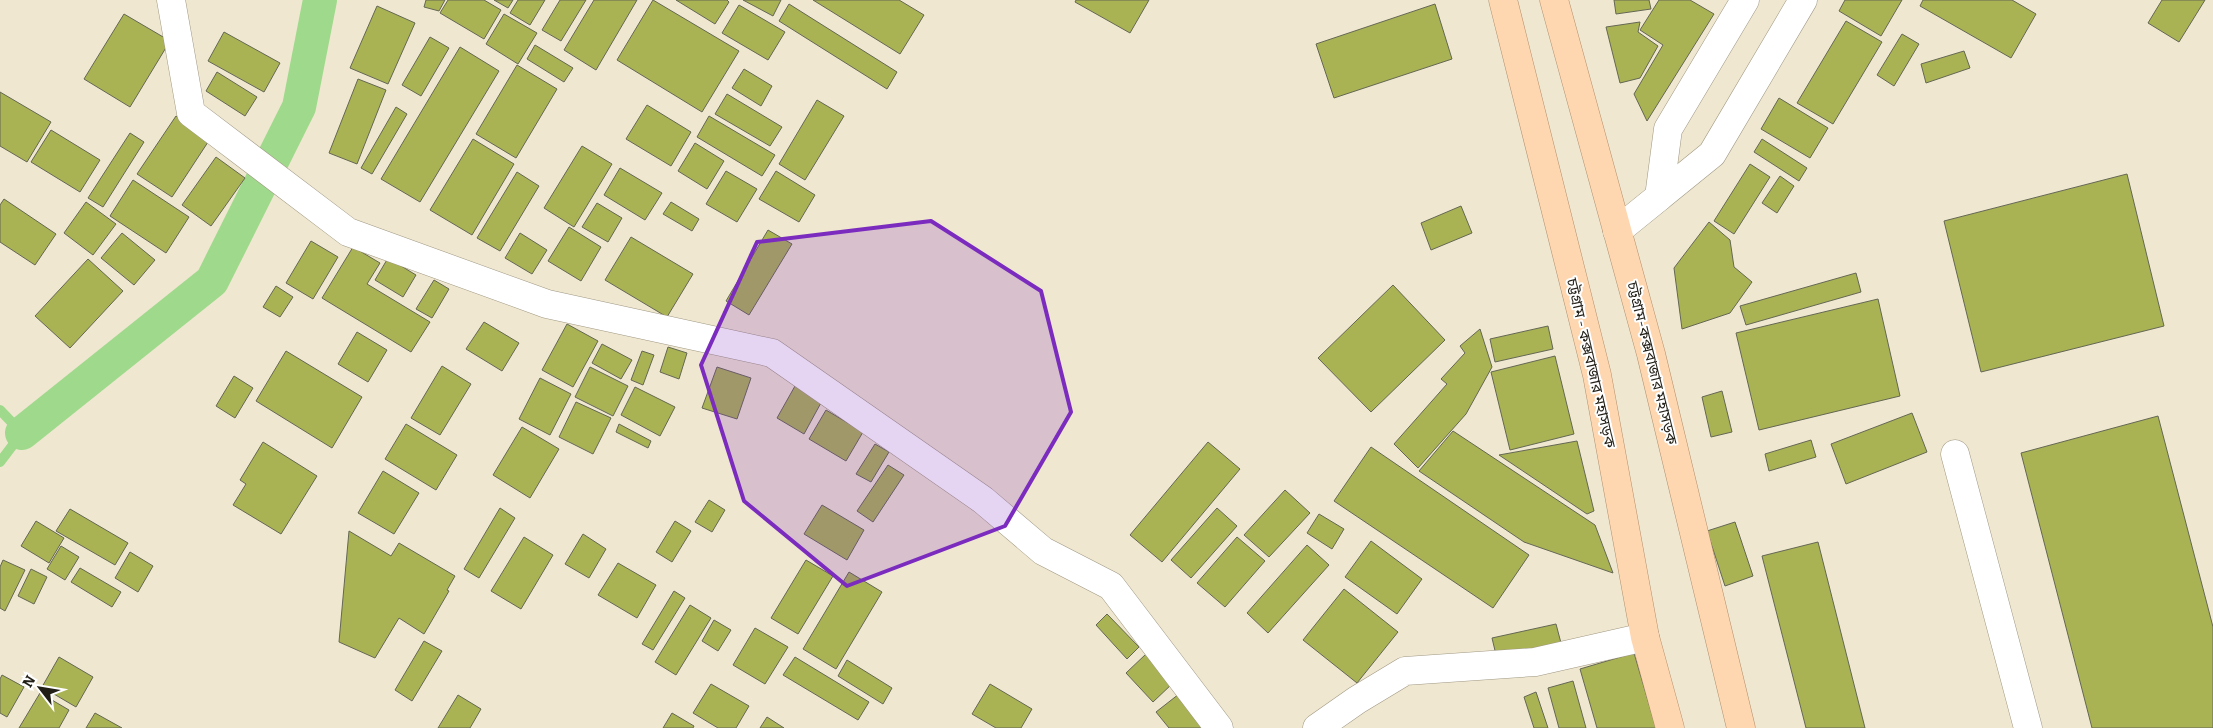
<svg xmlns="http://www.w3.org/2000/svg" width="2213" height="728" viewBox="0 0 2213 728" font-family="Bitter,'Noto Sans Bengali',serif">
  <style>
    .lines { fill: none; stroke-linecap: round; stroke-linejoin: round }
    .stream { stroke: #9fd98c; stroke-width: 10 }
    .canal { stroke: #9fd98c; stroke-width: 34 }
    .building { fill: #aab354; stroke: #646753 }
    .minor-casing { stroke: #a09883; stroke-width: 29 }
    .tertiary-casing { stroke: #a09883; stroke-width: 29 }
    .trunk-casing { stroke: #b08f6d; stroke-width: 29 }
    .minor { stroke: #fff; stroke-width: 28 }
    .tertiary { stroke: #fff; stroke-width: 28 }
    .trunk { stroke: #fed6af; stroke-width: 28 }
    .marked { fill: #7b2cbf; fill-opacity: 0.2; stroke: #7b2cbf; stroke-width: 4; stroke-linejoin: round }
    .labels { text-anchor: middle; stroke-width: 4; stroke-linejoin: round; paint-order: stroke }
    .street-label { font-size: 15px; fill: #221f17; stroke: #fff }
  </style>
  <rect width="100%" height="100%" fill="#efe7d0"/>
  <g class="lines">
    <polyline class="stream" points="0,410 22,433 0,462"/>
    <polyline class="canal" points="22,433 212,281 299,107 320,0"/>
  </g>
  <g class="building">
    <polygon points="426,0 445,0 439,11 424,7"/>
    <polygon points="448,0 484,0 501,10 484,39 440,13"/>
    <polygon points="494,0 513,0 508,8"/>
    <polygon points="518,0 545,0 530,25 510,13"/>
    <polygon points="560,0 586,0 561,41 542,30"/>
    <polygon points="594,0 637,0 596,70 564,50"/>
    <polygon points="653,0 739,51 702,112 617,60"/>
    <polygon points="676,0 727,0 729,2 715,24"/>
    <polygon points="743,0 781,0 773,16"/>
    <polygon points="813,0 899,0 924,15 900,54"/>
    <polygon points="1076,0 1149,0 1130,33 1075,2"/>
    <polygon points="1614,0 1649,0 1651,9 1616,14"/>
    <polygon points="1659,0 1690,0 1714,14 1647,121 1634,94 1663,45 1640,30"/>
    <polygon points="1845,0 1902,0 1881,36 1839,11"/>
    <polygon points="1923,0 2012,0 2036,14 2011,58 1920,6"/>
    <polygon points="2162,0 2205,0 2179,42 2148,23"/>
    <polygon points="789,4 897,72 887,89 779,21"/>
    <polygon points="1435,4 1452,59 1334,98 1316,44"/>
    <polygon points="739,5 785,32 768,60 722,33"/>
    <polygon points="377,6 415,23 388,84 350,68"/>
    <polygon points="124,14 170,41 130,107 84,79"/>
    <polygon points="504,14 537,33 518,64 486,44"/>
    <polygon points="1846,21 1882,42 1833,124 1797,103"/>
    <polygon points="1640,22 1638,32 1658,46 1640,78 1620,83 1606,27"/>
    <polygon points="224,32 280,63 264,92 208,61"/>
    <polygon points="1902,34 1919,44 1894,86 1877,75"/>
    <polygon points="430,37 449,48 421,96 402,85"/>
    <polygon points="535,45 573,68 564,82 527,59"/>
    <polygon points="460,47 499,71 420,202 381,179"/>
    <polygon points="1964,51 1970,68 1926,83 1921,64"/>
    <polygon points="517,65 557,89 516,158 476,134"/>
    <polygon points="744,69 772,86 761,106 732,88"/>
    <polygon points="217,72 257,97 245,116 206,91"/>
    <polygon points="358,79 386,90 357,164 329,153"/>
    <polygon points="0,92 51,122 27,162 0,146"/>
    <polygon points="727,94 782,127 770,146 715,114"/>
    <polygon points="1779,98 1828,128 1810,158 1761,129"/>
    <polygon points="817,100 844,116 805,180 779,164"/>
    <polygon points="647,105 691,132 671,166 626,139"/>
    <polygon points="396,107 407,114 372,174 361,168"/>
    <polygon points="176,116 210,139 172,197 137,174"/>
    <polygon points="709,116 775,155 762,176 697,137"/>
    <polygon points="51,130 100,160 80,192 31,162"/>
    <polygon points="130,133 144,142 103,207 88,198"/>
    <polygon points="473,139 514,164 472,235 430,210"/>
    <polygon points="1762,139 1807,168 1799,181 1754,152"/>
    <polygon points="695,143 724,161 707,189 678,171"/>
    <polygon points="582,146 612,164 574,227 544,208"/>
    <polygon points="216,157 245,178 211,226 182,205"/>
    <polygon points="1750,164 1770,177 1734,234 1714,221"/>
    <polygon points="620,168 662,193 645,220 604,195"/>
    <polygon points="726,171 757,189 737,222 706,204"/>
    <polygon points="776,171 815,195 799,222 759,199"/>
    <polygon points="517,172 539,186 500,251 477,238"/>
    <polygon points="2127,174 2164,326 1981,372 1944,221"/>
    <polygon points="1780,176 1794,186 1777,213 1762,203"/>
    <polygon points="133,180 189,217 166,253 110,216"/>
    <polygon points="4,199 56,234 35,265 0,242 0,205"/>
    <polygon points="86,202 116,224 93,255 64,233"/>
    <polygon points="671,202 699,219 692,231 663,214"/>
    <polygon points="597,203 622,218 608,242 582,227"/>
    <polygon points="1461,206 1472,233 1431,250 1421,223"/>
    <polygon points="1709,222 1730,240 1734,267 1752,282 1730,313 1682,329 1674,268"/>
    <polygon points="569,227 601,247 581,281 548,261"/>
    <polygon points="768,230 792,244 749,315 726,301"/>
    <polygon points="122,233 155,260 134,285 101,258"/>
    <polygon points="520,233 547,250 532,274 505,258"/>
    <polygon points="631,237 693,274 667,317 605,280"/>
    <polygon points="311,241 338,257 313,299 286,283"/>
    <polygon points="353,247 380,263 367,284 430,322 411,352 322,298"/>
    <polygon points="388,258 416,275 403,297 375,280"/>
    <polygon points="88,259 123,291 70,348 35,316"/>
    <polygon points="1856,273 1861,292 1746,325 1740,306"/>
    <polygon points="434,280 449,289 432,318 416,309"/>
    <polygon points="1393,285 1445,340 1371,412 1318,358"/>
    <polygon points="276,286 293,297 280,317 263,307"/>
    <polygon points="1878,299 1900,396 1759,430 1736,333"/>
    <polygon points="484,322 519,343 502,371 466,349"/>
    <polygon points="567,324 598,341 573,387 542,370"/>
    <polygon points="1548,326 1553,349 1495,362 1490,339"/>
    <polygon points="1480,329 1492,367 1466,414 1418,468 1394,444 1447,384 1441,379 1465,353 1460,346"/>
    <polygon points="357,332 387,350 368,382 338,364"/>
    <polygon points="602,344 632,360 621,379 592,363"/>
    <polygon points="668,347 687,353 679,379 660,372"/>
    <polygon points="286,351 362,397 332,448 256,401"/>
    <polygon points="642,351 654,355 643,385 631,380"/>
    <polygon points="1555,356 1574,434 1510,450 1491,372"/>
    <polygon points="442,366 471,384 440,435 411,418"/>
    <polygon points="590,367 628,386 613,416 575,397"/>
    <polygon points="717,367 751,378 737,419 702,408"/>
    <polygon points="234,376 253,388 235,418 216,406"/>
    <polygon points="540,378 571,394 550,435 519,419"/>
    <polygon points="795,386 822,401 804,434 777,418"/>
    <polygon points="635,387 675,407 660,436 621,415"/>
    <polygon points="1722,391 1732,432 1711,437 1702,397"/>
    <polygon points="576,402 611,418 593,454 559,437"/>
    <polygon points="826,410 863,432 846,461 809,439"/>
    <polygon points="1912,413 1927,452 1846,484 1831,444"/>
    <polygon points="2158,416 2213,627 2213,728 2092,728 2021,453"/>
    <polygon points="406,424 457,455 436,490 385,459"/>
    <polygon points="619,424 651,441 648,448 616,432"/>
    <polygon points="522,427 559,449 530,498 493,475"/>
    <polygon points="1453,431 1595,525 1613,573 1524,542 1419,471"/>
    <polygon points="1811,440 1816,457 1769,471 1765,454"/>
    <polygon points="1577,441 1594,511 1587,514 1499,455"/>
    <polygon points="263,442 317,476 281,534 233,505 246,484 240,480"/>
    <polygon points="1208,442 1240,469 1162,562 1130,535"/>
    <polygon points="875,444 889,452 871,482 856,474"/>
    <polygon points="1371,447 1529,555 1493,608 1334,501"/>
    <polygon points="888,465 904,475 873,522 857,511"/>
    <polygon points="383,471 419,493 394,534 358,513"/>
    <polygon points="1285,490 1310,513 1269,557 1244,535"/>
    <polygon points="709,500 725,510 712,532 695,522"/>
    <polygon points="822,505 864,530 847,560 804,534"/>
    <polygon points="500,508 515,518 479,578 464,569"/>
    <polygon points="1217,508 1237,526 1191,578 1171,560"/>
    <polygon points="70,509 128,543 115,565 56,531"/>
    <polygon points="1319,514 1344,529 1332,549 1307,533"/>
    <polygon points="36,521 64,538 49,563 21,546"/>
    <polygon points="675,521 691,531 672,562 656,552"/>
    <polygon points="1735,522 1753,576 1725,586 1707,531"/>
    <polygon points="349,531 391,556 399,543 455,576 447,590 449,591 424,634 399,618 375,658 339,642"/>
    <polygon points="583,534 606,549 589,578 565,564"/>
    <polygon points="524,537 553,555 521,609 491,591"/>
    <polygon points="1237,537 1265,561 1225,607 1197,583"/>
    <polygon points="1371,541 1422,579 1397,614 1345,577"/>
    <polygon points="1818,542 1865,728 1806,728 1762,556"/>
    <polygon points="1307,545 1329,565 1268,633 1247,613"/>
    <polygon points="61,546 79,557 65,580 47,569"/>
    <polygon points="130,552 153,566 138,592 115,578"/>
    <polygon points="3,560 25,570 5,611 0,608 0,567"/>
    <polygon points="806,560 833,576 798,634 771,618"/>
    <polygon points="618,563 656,585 637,618 598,595"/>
    <polygon points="80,568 121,592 112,607 71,582"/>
    <polygon points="31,569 47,577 34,604 18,596"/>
    <polygon points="849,572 882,592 836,669 803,649"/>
    <polygon points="1344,589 1398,632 1357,683 1303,640"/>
    <polygon points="674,591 685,598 653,650 642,644"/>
    <polygon points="690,605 711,618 676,675 655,662"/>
    <polygon points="1107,614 1139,647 1127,659 1096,625"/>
    <polygon points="714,620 731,630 718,651 702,641"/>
    <polygon points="1556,624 1561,643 1497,659 1492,638"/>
    <polygon points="755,628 788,647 765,684 733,665"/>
    <polygon points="424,641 442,651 412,701 395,690"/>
    <polygon points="1634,653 1656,728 1597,728 1580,669"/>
    <polygon points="1146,654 1173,683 1153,702 1126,673"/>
    <polygon points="59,657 93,677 76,707 42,687"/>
    <polygon points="795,657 869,702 858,720 783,675"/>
    <polygon points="847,660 892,688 883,704 838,676"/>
    <polygon points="2,675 24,687 7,717 0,713 0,679"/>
    <polygon points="1573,681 1586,728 1559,728 1548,688"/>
    <polygon points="711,684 749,706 736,728 718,728 693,713"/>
    <polygon points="990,684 1032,709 1021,728 996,728 972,714"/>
    <polygon points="1536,692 1548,728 1534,728 1524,697"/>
    <polygon points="40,693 69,710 59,728 19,728"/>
    <polygon points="1179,694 1206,728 1169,728 1156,712"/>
    <polygon points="458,695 481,709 470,728 438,728"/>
    <polygon points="95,713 122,728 86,728"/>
    <polygon points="672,713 694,726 693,728 663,728"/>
    <polygon points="767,717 784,728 760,728"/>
  </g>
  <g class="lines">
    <g class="minor-casing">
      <g id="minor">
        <polyline points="171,0 191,113 348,232 547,304 772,353 983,500 1043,551 1111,586 1219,728"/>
        <polyline points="1955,454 2028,728"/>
        <polyline points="1317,728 1357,700 1405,671 1535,662 1645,637"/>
      </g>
    </g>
    <g class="tertiary-casing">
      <g id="tertiary">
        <polyline points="1659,197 1712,154 1803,0"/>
        <polyline points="1617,231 1659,197 1668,129 1745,0"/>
      </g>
    </g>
    <g class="trunk-casing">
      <g id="trunk">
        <polyline points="1503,0 1597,375 1645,637 1670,728"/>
        <polyline points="1554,0 1651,354 1741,728"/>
      </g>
    </g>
    <use href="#minor" class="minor"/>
    <use href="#tertiary" class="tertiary"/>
    <use href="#trunk" class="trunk"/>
  </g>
  <path class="marked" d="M931,221l110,70 30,121 -66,114 -158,60 -103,-85 -43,-136 56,-123z"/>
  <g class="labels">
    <g class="street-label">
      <text transform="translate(1591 363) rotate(77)" y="5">চট্টগ্রাম - কক্সবাজার মহাসড়ক</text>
      <text transform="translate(1652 363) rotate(76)" y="5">চট্টগ্রাম-কক্সবাজার মহাসড়ক</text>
    </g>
  </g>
  <g transform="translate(40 688) rotate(301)" stroke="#ffffff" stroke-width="4" paint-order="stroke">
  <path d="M0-4L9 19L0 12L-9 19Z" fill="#221f17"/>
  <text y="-8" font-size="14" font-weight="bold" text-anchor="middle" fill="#221f17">N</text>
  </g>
</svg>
